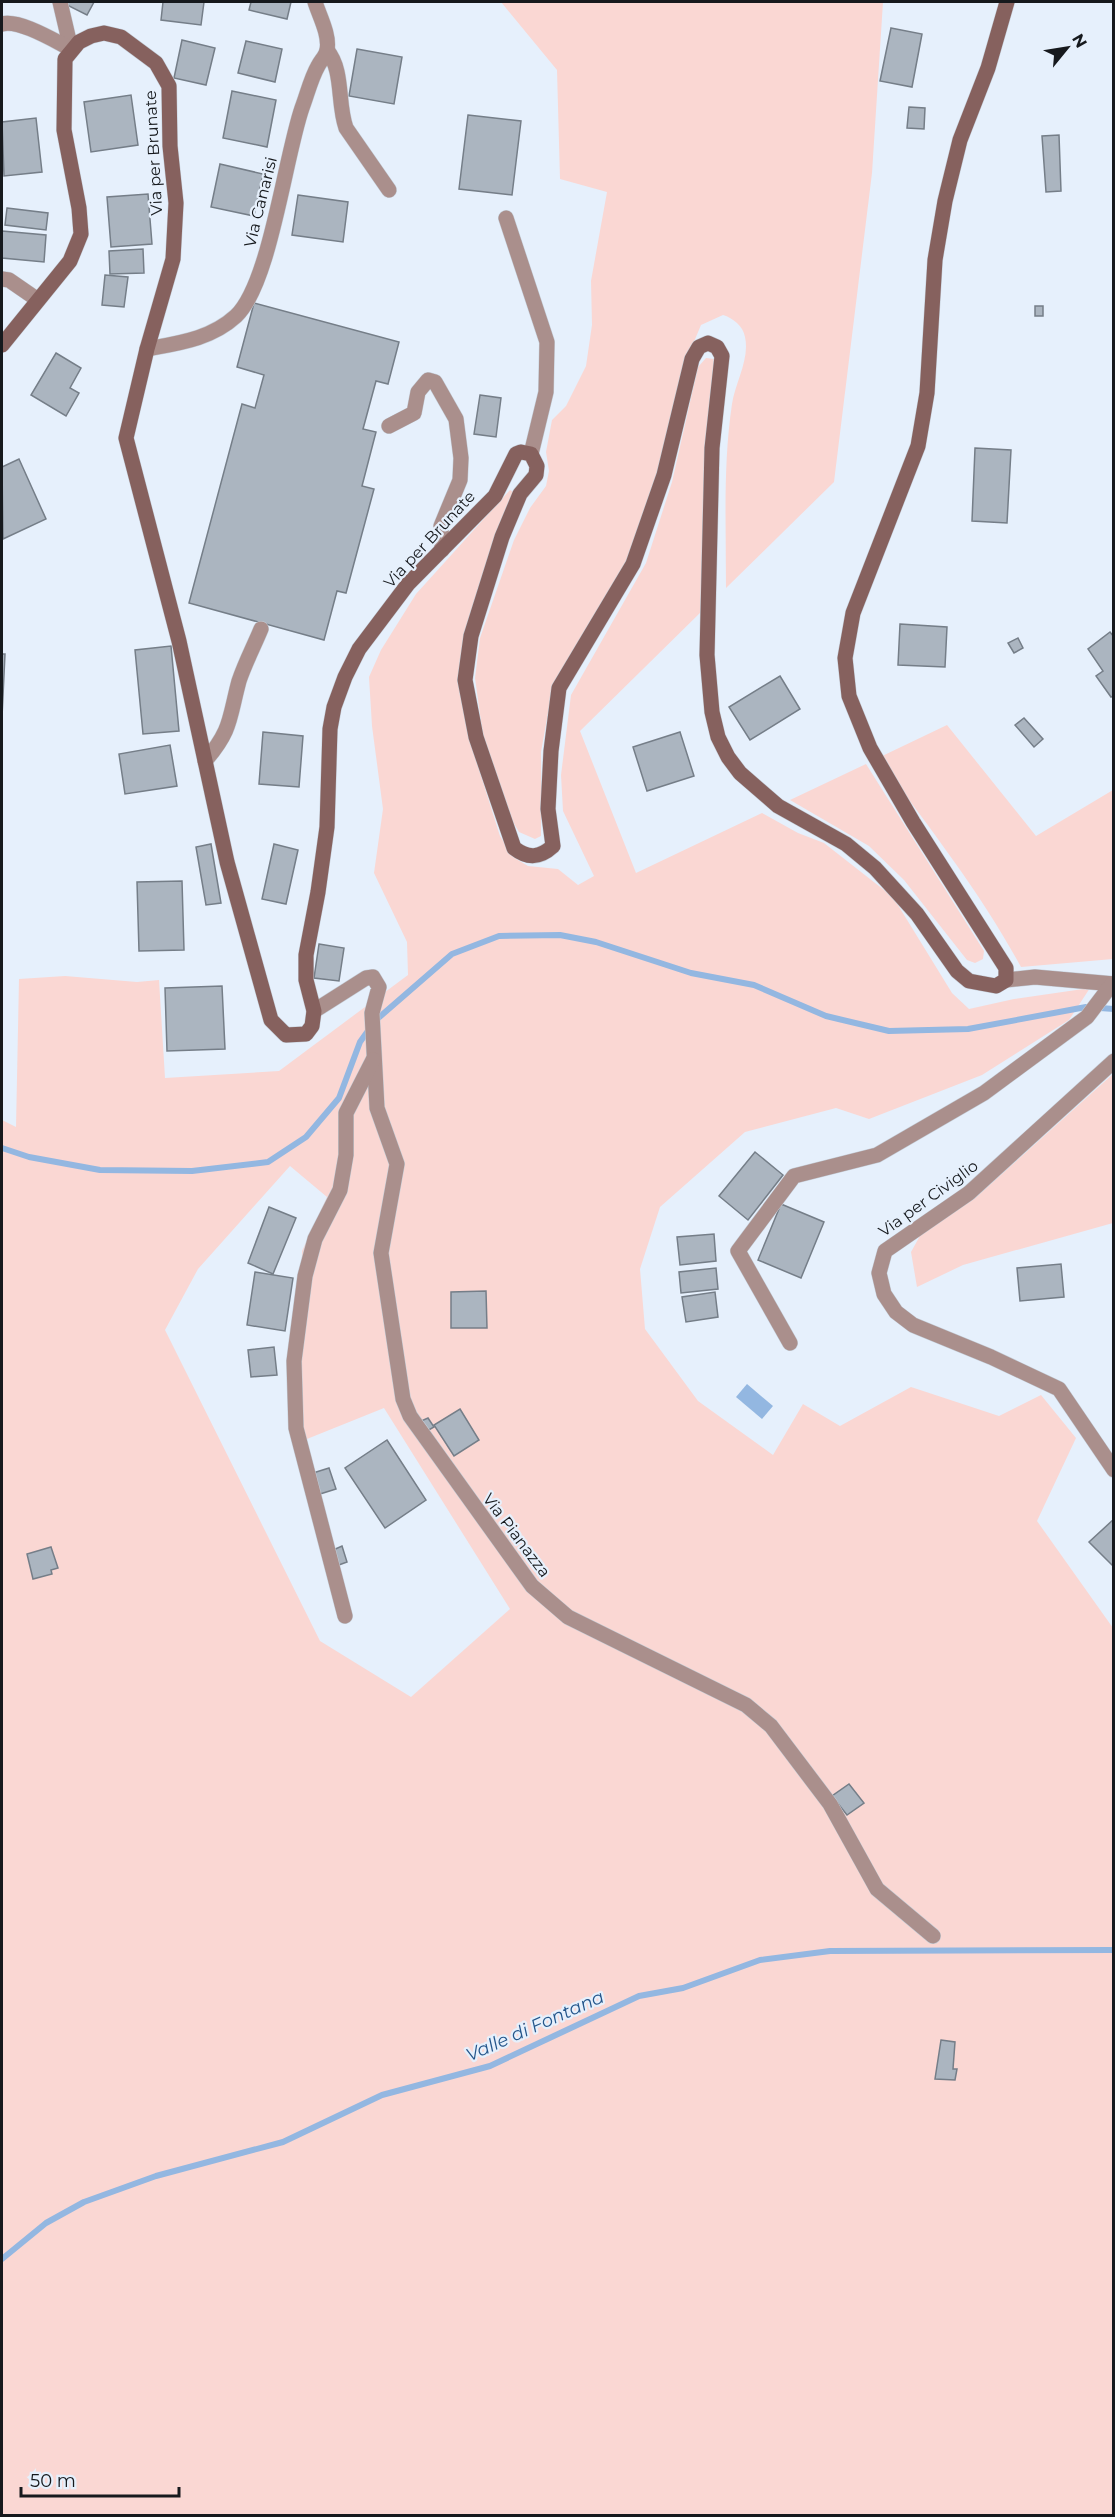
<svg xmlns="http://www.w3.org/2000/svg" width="1115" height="2517" viewBox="0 0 1115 2517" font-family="Montserrat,sans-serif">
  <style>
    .green { fill: #fad7d3; fill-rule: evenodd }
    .water { fill: #93b7e1 }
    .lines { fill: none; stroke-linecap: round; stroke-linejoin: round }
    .stream { stroke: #93b7e1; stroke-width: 6 }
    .building { fill: #abb5c0; stroke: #757e88; stroke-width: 1.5 }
    .street-casing { stroke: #c5ced8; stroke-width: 16 }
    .secondary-casing { stroke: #c5ced8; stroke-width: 16 }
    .street { stroke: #aa8f8c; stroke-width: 15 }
    .secondary { stroke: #86615e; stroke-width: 15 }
    .labels { text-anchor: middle; stroke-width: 4.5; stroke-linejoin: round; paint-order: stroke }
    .street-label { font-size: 16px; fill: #16191d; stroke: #e6f0fc }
    .water-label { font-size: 18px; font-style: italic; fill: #24558a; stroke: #e6f0fc }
  </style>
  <rect width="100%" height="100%" fill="#e6f0fc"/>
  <g class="green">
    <path d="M501,2h382l-11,171 -38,309 -108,106c0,-61 -3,-124 6,-184 3,-21 18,-45 13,-67 -2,-11 -12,-19 -22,-22l-22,10 -13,31 -19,80 -41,123 -77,137 -10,56v84l-6,3 -16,-7 -6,-10 -30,-86 -8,-58 5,-40 34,-98 16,-32 16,-22 3,-15 -3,-19 6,-32 14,-14 20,-40 6,-41 -1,-44 16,-89 -47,-13 -3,-109z"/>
    <path d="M706,358l8,1 -9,90 -2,161 -123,121 56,142 126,-60 36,20 26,10 69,54 59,96 17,16 45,-10 76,-11 -21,32 -87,55 -113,44 -33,-11 -91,24 -85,75 -20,62 5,60 53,72 75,54 30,-51 37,22 71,-39 88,29 42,-21 35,43 -39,83 76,107v887h-1111v-1395l14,7 3,-148 46,-3 72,6 22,-2 6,98 114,-7 129,-96 -1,-33 -33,-69 9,-64 -11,-83 -3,-49 12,-27 35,-56 94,-104 5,3 -50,140 11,127 24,76 13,21 15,9 30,3 20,16 16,-9 -31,-65 -2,-36 10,-80 75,-132 26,-81 26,-115zM290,1166l37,31 -25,54 -5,192 87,-35 126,201 -99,88 -91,-56 -155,-311 33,-61z"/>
    <path d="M947,725l89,111 77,-46v169l-92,8c-40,-74 -93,-141 -143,-209z"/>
    <polygon points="866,764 984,951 983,959 975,963 967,960 904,880 869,846 790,800"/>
    <polygon points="1113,1074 1113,1223 963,1265 917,1287 911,1252 921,1234 974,1199"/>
  </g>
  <polygon class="water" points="747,1384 773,1406 762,1419 736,1397"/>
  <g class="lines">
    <g class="stream">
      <polyline points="376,1020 452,954 499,936 560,935 596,942 691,973 754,985 826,1016 889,1031 968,1029 1086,1007 1114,1009"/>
      <polyline points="2,1148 29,1157 100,1170 192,1171 268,1162 306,1137 339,1098 360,1042 370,1028"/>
      <polyline points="2,2259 46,2223 84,2202 156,2176 283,2142 382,2095 490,2066 639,1996 683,1988 760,1960 830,1951 1114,1950"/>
    </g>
  </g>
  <g class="building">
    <polygon points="66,2 94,2 87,15 65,4"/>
    <polygon points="163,2 204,2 201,25 161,20"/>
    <polygon points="251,2 291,2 287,19 249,10"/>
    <polygon points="891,28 922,34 912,87 880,81"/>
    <polygon points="182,40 215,48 206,85 174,78"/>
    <polygon points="246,41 282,49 275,82 238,73"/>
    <polygon points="357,49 402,57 394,104 349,96"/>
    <polygon points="232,91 276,100 267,147 223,138"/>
    <polygon points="131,95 138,145 91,152 84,102"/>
    <polygon points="909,107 925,108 924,129 907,128"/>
    <polygon points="468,115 521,121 512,195 459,189"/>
    <polygon points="36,118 42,172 4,176 2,122"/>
    <polygon points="1059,135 1061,191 1046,192 1042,136"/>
    <polygon points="220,164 263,174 254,216 211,207"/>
    <polygon points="148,194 152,244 111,247 107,197"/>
    <polygon points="298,195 348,202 343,242 292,235"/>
    <polygon points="7,208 48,213 46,230 5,225"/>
    <polygon points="2,231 46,235 44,262 2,258"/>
    <polygon points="143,249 144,273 110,274 109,251"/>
    <polygon points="105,275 128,277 124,307 102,305"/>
    <polygon points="254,303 399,342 388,384 376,381 363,429 376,432 362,486 374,489 346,593 337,591 324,640 189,603 242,404 255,408 264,375 237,367"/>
    <rect x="1035" y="306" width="8" height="10"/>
    <polygon points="56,353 81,368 70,388 79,393 66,416 31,395"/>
    <polygon points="480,395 501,398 496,437 474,434"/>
    <polygon points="975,448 1011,450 1007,523 972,521"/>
    <polygon points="19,459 46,519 3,539 2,467"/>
    <polygon points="900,624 947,627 945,667 898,665"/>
    <polygon points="1110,632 1114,637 1114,696 1111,697 1096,676 1103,671 1088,649"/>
    <polygon points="1018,638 1023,648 1014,653 1008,643"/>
    <polygon points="171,646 179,731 143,734 135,650"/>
    <polygon points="2,654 5,654 2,717"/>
    <polygon points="780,676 800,709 750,740 729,707"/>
    <polygon points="1024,718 1043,739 1034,747 1015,725"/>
    <polygon points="263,732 303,736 299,787 259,784"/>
    <polygon points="680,732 694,776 647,791 633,747"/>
    <polygon points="170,745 177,786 125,794 119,754"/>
    <polygon points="211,844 221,903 206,905 196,847"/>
    <polygon points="274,844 298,850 286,904 262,899"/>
    <polygon points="182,881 184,950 139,951 137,882"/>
    <polygon points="319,944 344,948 339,981 314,978"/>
    <polygon points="222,986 225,1049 167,1051 165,988"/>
    <polygon points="755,1152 783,1175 748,1220 719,1196"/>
    <polygon points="781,1204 824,1222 801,1278 758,1260"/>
    <polygon points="269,1207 296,1218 273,1274 248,1263"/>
    <polygon points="714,1234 716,1261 680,1265 677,1237"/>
    <polygon points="1061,1264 1064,1297 1020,1301 1017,1268"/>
    <polygon points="716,1268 718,1289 681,1293 679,1272"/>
    <polygon points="255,1272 293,1278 285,1331 247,1325"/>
    <polygon points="486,1291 487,1328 451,1328 451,1292"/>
    <polygon points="715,1292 718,1317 686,1322 682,1297"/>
    <polygon points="274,1347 277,1375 251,1377 248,1350"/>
    <polygon points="460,1409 479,1440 454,1456 434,1425"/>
    <polygon points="428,1418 434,1427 427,1431 421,1421"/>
    <polygon points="387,1440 426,1500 385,1528 345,1468"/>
    <polygon points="329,1468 336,1489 320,1494 313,1473"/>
    <polygon points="1114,1519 1114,1567 1089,1542"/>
    <polygon points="342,1546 347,1562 336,1566 331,1551"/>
    <polygon points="51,1547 58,1568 51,1570 52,1574 33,1579 27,1554"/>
    <polygon points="849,1784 864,1803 847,1815 832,1796"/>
    <polygon points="941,2040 955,2042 953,2069 957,2069 955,2080 935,2079"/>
  </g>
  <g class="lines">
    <g class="street-casing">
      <g id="street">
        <polyline points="60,2 71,49"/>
        <path d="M2,24c17,-5 53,17 69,25"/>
        <path d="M327,50c17,21 10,53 19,78l43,62"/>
        <polyline points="506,218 547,342 546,392 531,454"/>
        <polyline points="2,279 9,280 38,300"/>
        <path d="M147,349c32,-6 64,-10 89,-33 34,-32 49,-159 66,-208 5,-13 9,-30 16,-42 3,-6 8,-10 9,-16 3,-15 -8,-35 -12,-48"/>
        <polyline points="389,426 414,413 418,392 428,380 435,382 456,419 461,458 460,480 441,526 442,550"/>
        <path d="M205,761c27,-31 24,-43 34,-80 6,-18 15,-35 22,-52"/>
        <polyline points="1006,980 1035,977 1114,984"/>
        <polyline points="314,1011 366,978 373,977 379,987 372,1013 377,1108 397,1164 381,1253 403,1399 410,1416 532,1586 568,1617 746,1705 771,1726 830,1804 877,1889 933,1936"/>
        <polyline points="1114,1061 969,1193 885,1251 879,1273 884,1294 896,1312 913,1325 991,1357 1059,1389 1114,1470"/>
        <polyline points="790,1343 738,1251 794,1176 877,1155 984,1093 1087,1017 1112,984"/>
        <polyline points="345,1616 296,1428 294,1361 305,1276 315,1239 340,1190 346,1155 346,1113 373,1060"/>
      </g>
    </g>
    <g class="secondary-casing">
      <path id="secondary" d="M2,345l68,-84 11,-27 -2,-26 -15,-78 1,-71 14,-17 12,-6 13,-3 17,4 35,26 13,23 1,60 6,57 -3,56 -26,90 -21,89 53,203 48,221 44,158 15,15 20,-1 6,-8 2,-15 -8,-31v-25l12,-63 9,-65 3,-98 4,-22 11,-30 14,-28 49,-65 87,-88 21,-42 5,-2 10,2 6,12 -1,9 -16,19 -18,43 -31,99 -6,44 11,57 38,111c14,11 26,10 39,-2l-5,-37 3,-58 8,-63 74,-124 31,-89 28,-116 7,-12 9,-4 9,4 5,9 -10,92 -5,207 5,57 6,25 10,20 12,16 38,33 68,38 29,24 42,46 40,57 12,10 27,5 10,-6v-12l-93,-146 -43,-74 -21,-52 -4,-38 8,-45 65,-167 9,-53 8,-133 10,-59 15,-61 28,-72 19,-66"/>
    </g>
    <use href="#street" class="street"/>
    <use href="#secondary" class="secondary"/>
  </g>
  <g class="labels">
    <g class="street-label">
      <text transform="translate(153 153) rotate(-93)" y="6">Via per Brunate</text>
      <text transform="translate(260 202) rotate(-76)" y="6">Via Canarisi</text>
      <text transform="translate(429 539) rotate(-47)" y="6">Via per Brunate</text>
      <text transform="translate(928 1198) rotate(-36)" y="6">Via per Civiglio</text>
      <text transform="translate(517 1535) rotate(53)" y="6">Via Pianazza</text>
    </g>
    <g class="water-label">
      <text transform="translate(535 2026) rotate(-24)" y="6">Valle di Fontana</text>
    </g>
  </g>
  <rect width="1115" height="2517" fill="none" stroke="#16191d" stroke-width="6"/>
  <g transform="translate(1067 48) rotate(60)" stroke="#e6f0fc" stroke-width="4.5" paint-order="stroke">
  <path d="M0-4.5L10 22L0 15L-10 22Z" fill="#16191d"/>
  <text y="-9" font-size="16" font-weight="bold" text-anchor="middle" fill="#16191d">N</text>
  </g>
  <path d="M21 2487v9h158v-9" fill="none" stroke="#16191d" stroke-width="3"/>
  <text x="30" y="2487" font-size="18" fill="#16191d" stroke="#e6f0fc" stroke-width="4.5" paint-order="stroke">50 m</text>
</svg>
